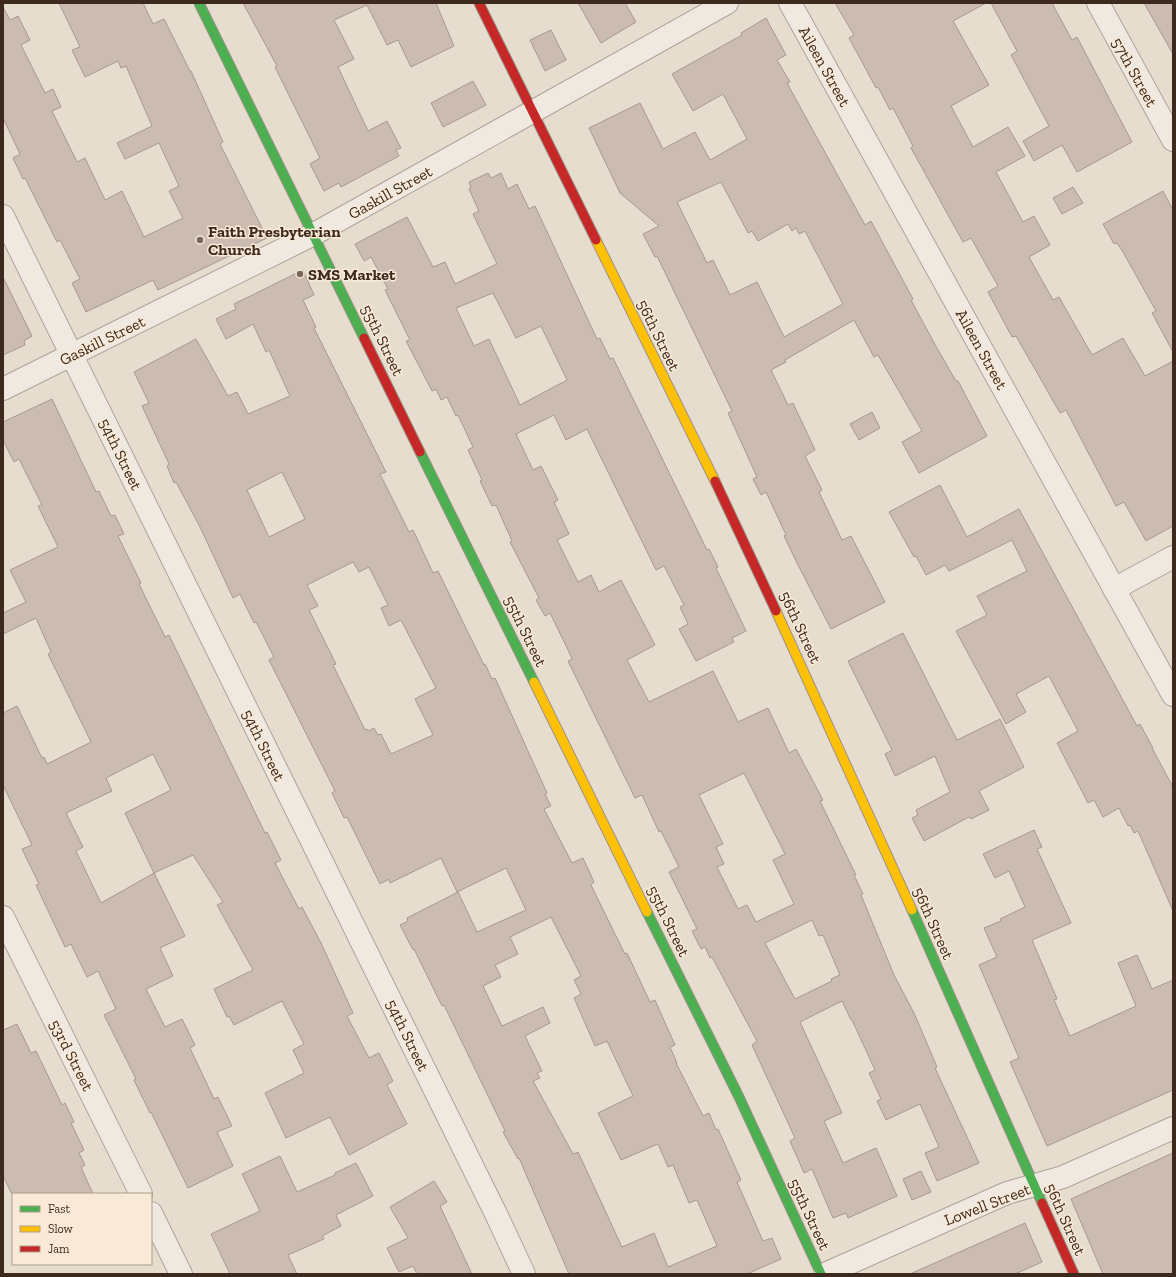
<svg xmlns="http://www.w3.org/2000/svg" width="1176" height="1277" viewBox="0 0 1176 1277" font-family="'Zilla Slab',serif">
  <style>
    .building { fill: #ccbbb0; stroke: #a8988e; fill-rule: evenodd }
    .lines { fill: none; stroke-linecap: round; stroke-linejoin: round }
    .street-casing { stroke: #ada298; stroke-width: 24 }
    .fast-casing { stroke: #9c9288; stroke-width: 11 }
    .slow-casing { stroke: #9c9288; stroke-width: 11 }
    .jam-casing { stroke: #9c9288; stroke-width: 11 }
    .street { stroke: #efe9e2; stroke-width: 22 }
    .fast { stroke: #4caf50; stroke-width: 9 }
    .slow { stroke: #ffc107; stroke-width: 9 }
    .jam { stroke: #c62828; stroke-width: 9 }
    .poi-dot { fill: #78685c; stroke: #f8ead6; stroke-width: 1.5 }
    .labels { text-anchor: middle; stroke-width: 3; stroke-linejoin: round; paint-order: stroke }
    .street-label { font-size: 16px; fill: #3d291e; stroke: #f8ead6 }
    .poi-label { font-size: 16px; font-weight: bold; fill: #3d291e; stroke: #f8ead6; text-anchor: start }
  </style>
  <rect width="100%" height="100%" fill="#e7ddcf"/>
  <g class="building">
    <polygon points="59,3 143,3 153,24 164,19 190,71 191,71 223,142 220,144 267,238 158,290 153,280 86,312 72,283 80,279 60,240 57,242 25,178 23,179 13,158 20,154 3,118 3,7 10,20 18,16 30,40 21,45 45,93 53,89 61,107 52,111 77,162 85,158 105,200 122,191 144,237 183,218 169,191 179,186 159,143 125,159 117,143 152,126 126,66 121,68 118,61 85,77 72,50 80,47"/>
    <polygon points="243,3 436,3 454,46 411,67 398,40 387,45 367,5 334,20 354,59 338,67 368,131 387,121 401,148 396,150 399,156 341,187 339,183 324,191 310,164 320,158 275,67 277,66"/>
    <polygon points="578,3 625,3 636,22 601,43"/>
    <polygon points="835,3 986,3 953,21 989,85 951,106 973,147 1008,127 1025,156 996,172 1023,222 1034,216 1050,245 1029,257 1053,300 1059,297 1092,355 1123,338 1145,376 1173,361 1173,526 1146,541 1124,502 1116,506 1066,410 1060,413 1016,336 1012,337 988,292 998,286 971,238 963,242 911,148 913,146 893,108 890,110 878,87 876,88 849,38 854,35"/>
    <polygon points="991,3 1052,3 1072,40 1077,37 1132,142 1077,172 1062,145 1034,161 1023,141 1049,126 1011,55 1017,51"/>
    <polygon points="1144,3 1173,3 1173,54"/>
    <path d="M766,18l20,37 -9,5 13,22 -3,1 17,31 61,111 6,-4 42,78 -2,1 27,50 18,31h2l29,55 -68,37 -17,-31 20,-11 -44,-76 -4,2 -20,-37 -69,40 1,2 -15,8 17,35 5,-2 22,47 -10,6 17,34 -3,2 23,48 9,-4 34,66 -54,27 -34,-66 -13,-27 2,-1 -20,-43 -5,3 -8,-16 4,-2 -29,-64 4,-2 -75,-155 -2,1 -12,-23 16,-8 -39,-33 -31,-65 51,-25 23,46 32,-17 15,28 37,-21 -24,-45 -30,17 -21,-37 70,-39 -1,-2zM721,182l27,51 4,-2 6,10 30,-17 4,7 4,-3 3,6 6,-3 38,73 -59,33 -27,-55 -27,13 -17,-35 -6,3 -30,-61z"/>
    <polygon points="551,30 566,60 545,71 530,40"/>
    <polygon points="473,81 486,105 443,127 431,103"/>
    <path d="M488,173l3,5 10,-5 7,16 9,-5 12,25 6,-3 62,133 3,-1 10,21 3,-1 94,192 2,-1 9,18 -2,1 30,63 -14,7 2,4 -38,19 -17,-32 9,-5 -8,-17 4,-2 -20,-39 -8,4 -69,-141 -21,11 -12,-25 -38,19 17,36 8,-4 17,34 -4,2 15,32 -12,6 21,42 13,-7 8,17 22,-12 34,65 -28,15 22,42 64,-31 25,51 30,-14 21,45 7,-4 27,51 -3,1 36,74h-2l9,19 -2,1 33,80 20,38 23,54 -2,1 44,95 -42,18 -12,-28 14,-6 -19,-43 -34,16 -9,-19 4,-2 -12,-26 6,-3 -23,-50h-1l-9,-19 -42,21 42,91 -18,8 19,42 33,-15 21,48 -49,22 -2,-5 -13,5 -21,-49 -8,4 -14,-32 5,-3 -43,-93 5,-4 -45,-84 -2,1 -5,-11 -4,2 -9,-18 5,-2 -28,-57 10,-5 -18,-36 -2,1 -17,-37 -7,3 -67,-137 4,-2 -2,-5 -20,-41 -5,3 -9,-16 3,-2 -29,-56 2,-1 -16,-36 -4,1 -12,-25 2,-1 -14,-30 5,-3 -15,-32 -2,1 -9,-19 -6,3 -5,-11 -4,2 -26,-50 4,-1 -25,-50 3,-1 -17,-32 -7,4 -9,-17 52,-27 26,50 12,-5 10,22 42,-20 -24,-50 6,-3 -10,-22 2,-1 -2,-6zM493,293l23,45 25,-12 26,54 -47,25 -31,-66 -15,7 -18,-38zM744,773l41,81 -12,6 21,44 -38,18 -9,-17 -9,4 -21,-42 7,-3 -8,-17 7,-3 -24,-49zM812,920l7,16 4,-1 17,40 -9,4 1,2 -37,18 -30,-56z"/>
    <polygon points="1073,187 1083,203 1062,214 1053,198"/>
    <polygon points="1163,191 1173,210 1173,352 1152,313 1156,311 1123,252 1117,243 1114,244 1103,224"/>
    <path d="M303,270l11,25 -11,5 13,27 -2,1 72,144 -6,2 29,58 4,-2 20,43 5,-2 46,94 1,-1 7,15 3,-1 52,115 -2,1 6,12 -7,3 28,54 11,-5 11,24 -3,3 23,47 11,22 2,-1 23,49 5,-2 20,45 -5,2 7,16h-1l27,53 6,-3 7,17 2,-1 23,51 -4,2 26,59 9,-3 9,21 -34,15h-178l-50,-116 -1,1 -15,-27 2,-1 -61,-126 -2,1 -28,-57 -1,1 -13,-25 8,-4 -1,-3 51,-26 19,40 49,-22 -20,-42 -49,24 -16,-34 -51,25 -1,-4 -9,5 -33,-67 -3,1 -12,-25 3,-2 -66,-131 5,-3 -18,-35 -2,1 -14,-29 -7,4 -32,-69 -25,-47 -2,1 -7,-17 2,-2 -27,-58 7,-3 -15,-31 62,-33 32,57 9,-4 11,22 42,-18 -21,-46 -3,2 -13,-28 -27,15 -10,-20 20,-10 -2,-5zM282,472l23,47 -36,18 -22,-47zM353,562l6,10 10,-5 19,38 -7,3 8,18 12,-6 35,68 -21,11 18,36 -42,19 -10,-20 -3,1 -4,-7 -6,3 -1,-2 -2,1 -32,-65 3,-1 -27,-54 9,-4 -11,-21zM551,917l30,59 -7,4 7,14 -7,4 21,48 12,-5 26,55 -35,17 23,47 37,-16 10,23 5,-2 16,38 8,-3 20,46 -49,21 -14,-34 -32,14 -44,-95 -5,2 -40,-73 7,-3 -3,-5 5,-2 -17,-35 25,-13 -7,-16 -41,19 -19,-40 18,-9 -6,-12 23,-11 -8,-17z"/>
    <polygon points="3,277 32,336 24,341 25,345 3,355"/>
    <path d="M52,399l44,93 3,-1 12,25 4,-1 9,19 -6,2 23,47 -2,1 26,53 4,-2 96,198 2,-1 14,28 -6,3 24,46 3,-2 19,36 32,70 -6,3 22,42 10,-5 14,28 -6,4 20,39 -58,31 -19,-38 -44,21 -21,-45 39,-20 -11,-23 11,-6 -22,-43 -48,24 -5,-9 -2,1 -13,-28 39,-19 -36,-65 6,-3 -30,-47 -39,18 31,63 -25,12 13,28 -27,13 19,38 17,-8 13,26 -5,3 24,51 4,-2 14,29 -15,6 16,34 -45,22 -37,-76 -1,1 -16,-33 2,-1 -32,-64 12,-6 -18,-38 -11,6 -16,-33 -6,3 -29,-62 3,-1 -17,-35 10,-4 -29,-60v-72l14,-7 25,52 2,-1 3,7 44,-22 -43,-88 3,-2 -15,-34 -33,16v-21l23,-11 -16,-32 48,-23 -20,-41 4,-1 -23,-46 -5,3 -11,-22v-18zM153,754l18,36 -46,23 29,60 -53,30 -25,-52 7,-4 -17,-34 46,-22 -6,-13z"/>
    <polygon points="872,412 880,428 859,440 850,424"/>
    <polygon points="940,485 967,537 1019,509 1137,726 1140,724 1153,748 1152,748 1173,787 1173,911 1138,831 1134,833 1130,825 1128,826 1119,808 1103,817 1094,800 1088,803 1057,743 1078,731 1049,676 1016,694 1026,712 1006,724 956,631 987,615 977,596 1027,571 1012,540 949,571 945,565 926,575 916,556 914,557 889,512"/>
    <polygon points="903,633 957,740 1000,719 1024,767 979,791 989,810 971,819 969,817 924,841 912,818 918,815 916,810 950,792 935,756 895,776 885,754 892,750 848,661"/>
    <polygon points="1034,830 1042,847 1037,849 1071,923 1032,940 1057,999 1054,1000 1070,1036 1136,1006 1118,963 1137,955 1152,989 1173,980 1173,1090 1047,1146 1010,1062 1019,1058 979,965 997,957 984,928 1001,921 1000,919 1025,907 1009,871 995,878 983,854"/>
    <polygon points="17,1024 31,1053 36,1051 62,1105 65,1103 74,1122 71,1123 84,1150 79,1153 85,1165 81,1167 93,1194 12,1194 3,1176 3,1030"/>
    <polygon points="1173,1153 1173,1274 1103,1274 1071,1199"/>
    <polygon points="280,1156 297,1192 335,1175 335,1173 356,1163 373,1196 336,1215 341,1226 322,1236 324,1239 288,1255 297,1274 230,1274 211,1234 260,1211 242,1174"/>
    <polygon points="921,1171 931,1192 912,1200 903,1179"/>
    <polygon points="434,1181 447,1202 440,1206 472,1274 417,1274 413,1266 399,1272 387,1248 408,1238 390,1207"/>
    <polygon points="1025,1223 1042,1262 1015,1274 910,1274"/>
  </g>
  <g class="lines">
    <g class="street-casing">
      <g id="street">
        <polyline points="790,3 1173,695"/>
        <polyline points="1098,3 1173,140"/>
        <polyline points="3,216 497,1216 524,1274"/>
        <polyline points="3,389 314,234 727,3"/>
        <polyline points="1114,589 1173,557"/>
        <polyline points="3,917 141,1194"/>
        <polyline points="151,1213 181,1274"/>
        <polyline points="825,1274 1007,1193 1063,1177 1173,1128"/>
      </g>
    </g>
    <g class="fast-casing">
      <g id="fast">
        <polyline points="199,3 364,338"/>
        <polyline points="420,452 534,682"/>
        <polyline points="912,910 1042,1203"/>
        <polyline points="647,912 739,1097 821,1274"/>
      </g>
    </g>
    <g class="slow-casing">
      <g id="slow">
        <polyline points="596,240 715,481"/>
        <polyline points="776,611 912,910"/>
        <polyline points="534,682 647,912"/>
      </g>
    </g>
    <g class="jam-casing">
      <g id="jam">
        <polyline points="479,3 596,240"/>
        <polyline points="364,338 420,452"/>
        <polyline points="715,481 776,611"/>
        <polyline points="1042,1203 1074,1274"/>
      </g>
    </g>
    <use href="#street" class="street"/>
    <use href="#fast" class="fast"/>
    <use href="#slow" class="slow"/>
    <use href="#jam" class="jam"/>
  </g>
  <g class="poi-dot">
    <circle cx="200" cy="240" r="4"/>
    <circle cx="300" cy="274" r="4"/>
  </g>
  <g class="labels">
    <g class="street-label">
      <text transform="translate(825 66) rotate(61)" y="6">Aileen Street</text>
      <text transform="translate(1135 72) rotate(61)" y="6">57th Street</text>
      <text transform="translate(390 192) rotate(-29)" y="6">Gaskill Street</text>
      <text transform="translate(659 335) rotate(64)" y="6">56th Street</text>
      <text transform="translate(102 340) rotate(-26)" y="6">Gaskill Street</text>
      <text transform="translate(383 340) rotate(64)" y="6">55th Street</text>
      <text transform="translate(982 349) rotate(61)" y="6">Aileen Street</text>
      <text transform="translate(121 454) rotate(64)" y="6">54th Street</text>
      <text transform="translate(801 627) rotate(65)" y="6">56th Street</text>
      <text transform="translate(526 631) rotate(64)" y="6">55th Street</text>
      <text transform="translate(264 745) rotate(64)" y="6">54th Street</text>
      <text transform="translate(669 921) rotate(64)" y="6">55th Street</text>
      <text transform="translate(934 923) rotate(66)" y="6">56th Street</text>
      <text transform="translate(408 1035) rotate(64)" y="6">54th Street</text>
      <text transform="translate(72 1055) rotate(63)" y="6">53rd Street</text>
      <text transform="translate(987 1204) rotate(-21)" y="6">Lowell Street</text>
      <text transform="translate(810 1214) rotate(65)" y="6">55th Street</text>
      <text transform="translate(1066 1219) rotate(66)" y="6">56th Street</text>
    </g>
    <g class="poi-label">
      <text x="208" y="237">Faith Presbyterian<tspan x="208" dy="18">Church</tspan></text>
      <text x="308" y="280">SMS Market</text>
    </g>
  </g>
  <rect width="1176" height="1277" fill="none" stroke="#3d291e" stroke-width="8"/>
  <rect x="12" y="1193" width="140" height="72" fill="#f8ead6" stroke="#ad9d8c"/>
  <rect x="20" y="1206" width="20" height="6" fill="#4caf50" stroke="#ad9d8c"/>
  <text x="48" y="1213" font-size="12" fill="#3d291e">Fast</text>
  <rect x="20" y="1226" width="20" height="6" fill="#ffc107" stroke="#ad9d8c"/>
  <text x="48" y="1233" font-size="12" fill="#3d291e">Slow</text>
  <rect x="20" y="1246" width="20" height="6" fill="#c62828" stroke="#ad9d8c"/>
  <text x="48" y="1253" font-size="12" fill="#3d291e">Jam</text>
</svg>
